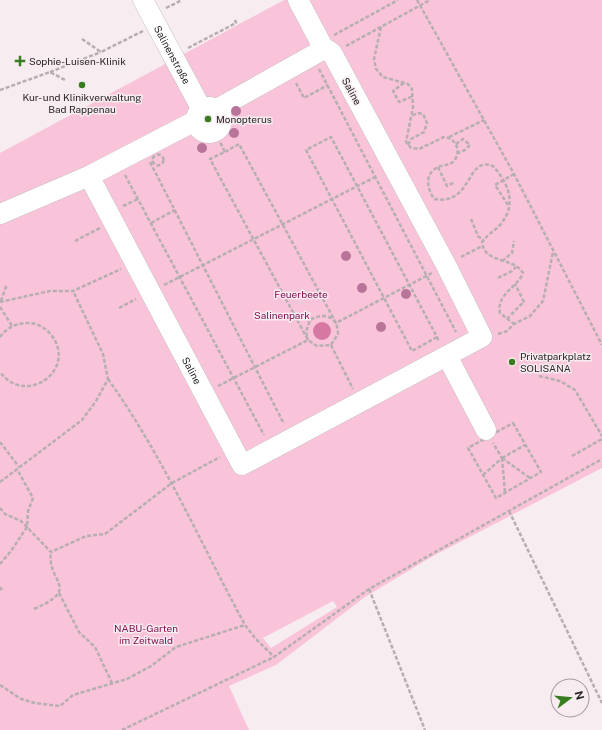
<svg xmlns="http://www.w3.org/2000/svg" width="602" height="730" viewBox="0 0 602 730" font-family="'Public Sans',sans-serif">
  <style>
    .green { fill: #f9c4d9; fill-rule: evenodd }
    .water { fill: #d778a2 }
    .lines { fill: none; stroke-linecap: round; stroke-linejoin: round }
    .minor-casing { stroke: #cac0c4; stroke-width: 21 }
    .path { stroke: #b7aeb1; stroke-width: 2.5; stroke-dasharray: 4 2; stroke-linecap: butt }
    .minor { stroke: #fff; stroke-width: 20 }
    .tree { fill: #b9749a }
    .poi-dot { fill: #387d20; stroke: #f7ecf0; stroke-width: 1.5 }
    .labels { text-anchor: middle; stroke-width: 3; stroke-linejoin: round; paint-order: stroke }
    .street-label { font-size: 10px; fill: #292527; stroke: #f7ecf0 }
    .poi-label { font-size: 10px; fill: #292527; stroke: #f7ecf0; text-anchor: start }
    .park-label { font-size: 10px; fill: #861253; stroke: #f7ecf0 }
  </style>
  <rect width="100%" height="100%" fill="#f7ecf0"/>
  <path class="green" d="M284,0h318v468l-169,88 -68,41 -89,68 -47,21 20,44h-249v-577zM333,601l4,6 -66,41 -8,-10z"/>
  <circle class="water" cx="322" cy="331" r="9"/>
  <g class="lines">
    <g class="minor-casing">
      <g id="minor">
        <path id="s1" d="M143,0l58,108"/>
        <polyline points="298,0 324,49"/>
        <circle cx="209" cy="120" r="13"/>
        <path id="s2" d="M89,176l153,289 240,-128 -36,-72 -114,-212 -4,-3 -4,-1 -107,60"/>
        <polyline points="0,214 89,176 195,121"/>
        <polyline points="447,356 486,430"/>
      </g>
    </g>
    <g class="path">
      <polyline points="417,0 514,174 602,345"/>
      <polyline points="166,8 182,0"/>
      <path d="M381,27l-7,32 2,10 7,8 25,7 4,5 1,18 -7,35 5,6 8,1 25,-12c13,1 18,16 9,25 -4,3 -10,3 -15,5 -14,7 -11,21 -4,32 39,7 32,-44 59,-33 15,17 25,38 7,59 -6,6 -13,10 -18,17 2,22 32,15 41,31 -6,15 -27,21 -23,40l14,11"/>
      <polyline points="334,35 398,0"/>
      <polyline points="82,39 101,52 143,31"/>
      <polyline points="346,46 430,0"/>
      <polyline points="188,48 236,23 235,20"/>
      <polyline points="319,69 456,332"/>
      <polyline points="50,72 101,52"/>
      <polyline points="296,83 304,98 328,85"/>
      <polyline points="404,83 393,91 399,102 413,96"/>
      <polyline points="0,90 50,72 65,80"/>
      <path d="M215,132l10,20 -15,7 98,181 9,6 14,-1 7,-11c0,-18 -14,-22 -28,-14l-4,12 2,8"/>
      <polyline points="449,137 484,120"/>
      <polyline points="456,144 463,139 470,145 465,150 458,153"/>
      <polyline points="408,145 411,139 424,132 427,123 423,114 418,113 411,116"/>
      <polyline points="225,152 239,144 336,323 432,273"/>
      <circle cx="158" cy="160" r="5.5"/>
      <polyline points="150,162 284,424"/>
      <polyline points="438,167 447,186 455,182"/>
      <polyline points="125,175 264,435"/>
      <polyline points="508,205 495,185 514,174"/>
      <polyline points="123,206 138,199"/>
      <polyline points="471,219 478,236 483,240"/>
      <polyline points="151,223 175,210"/>
      <polyline points="75,241 100,228"/>
      <polyline points="461,257 482,246"/>
      <polyline points="502,261 512,253 514,241"/>
      <polyline points="498,278 512,271 516,267"/>
      <polyline points="164,285 375,177"/>
      <polyline points="1,301 7,284"/>
      <polyline points="0,302 50,291 73,291 121,269"/>
      <polyline points="0,307 12,326"/>
      <polyline points="119,308 136,299"/>
      <path d="M507,319c4,-4 13,-14 17,-17l-9,-18"/>
      <polyline points="498,334 507,331 514,324 530,316 543,301 553,252"/>
      <path d="M0,337c7,-10 17,-14 29,-14 9,0 18,6 23,13 25,34 -26,71 -52,36"/>
      <polyline points="437,337 412,351 306,150 331,137 437,337 439,342"/>
      <polyline points="331,345 353,389"/>
      <polyline points="539,376 560,381 575,390 602,436"/>
      <path d="M108,379c55,77 92,163 137,246l10,13 19,19"/>
      <polyline points="218,386 308,340"/>
      <polygon points="513,423 541,472 496,498 468,448"/>
      <polyline points="0,442 19,467"/>
      <polyline points="572,456 602,439"/>
      <polyline points="502,458 530,478"/>
      <polyline points="502,458 505,492"/>
      <polyline points="502,458 525,445"/>
      <polyline points="483,475 502,458 493,443"/>
      <polyline points="0,482 82,420 96,401 108,379 103,354 73,291"/>
      <polyline points="0,508 5,514 21,521 51,552 86,536 105,534 172,483 220,457"/>
      <polyline points="509,511 602,703"/>
      <polyline points="0,564 11,551 27,527 28,511 33,498 17,469"/>
      <polyline points="0,587 2,590"/>
      <polyline points="369,589 425,730"/>
      <polyline points="59,593 79,632 95,647 112,683"/>
      <path d="M34,609c49,-21 12,-27 17,-57"/>
      <polyline points="0,685 21,699 35,703 60,706 73,695 127,679 151,666 176,647 245,625"/>
      <polyline points="122,730 274,657 369,589 602,459"/>
    </g>
    <use href="#minor" class="minor"/>
  </g>
  <g class="tree">
    <circle cx="236" cy="111" r="5"/>
    <circle cx="234" cy="133" r="5"/>
    <circle cx="202" cy="148" r="5"/>
    <circle cx="346" cy="256" r="5"/>
    <circle cx="362" cy="288" r="5"/>
    <circle cx="406" cy="294" r="5"/>
    <circle cx="381" cy="327" r="5"/>
  </g>
  <g class="poi-dot">
    <path d="M18 55h4v4h4v4h-4v4h-4v-4h-4v-4h4z"/>
    <circle cx="82" cy="85" r="4"/>
    <circle cx="208" cy="119" r="4"/>
    <circle cx="512" cy="362" r="4"/>
  </g>
  <g class="labels">
    <g class="street-label">
      <text dy="4" stroke="none"><textPath href="#s1" startOffset="62">Salinenstraße</textPath></text>
      <text transform="translate(352 91) rotate(62)" y="4">Saline</text>
      <text dy="4" stroke="none"><textPath href="#s2" startOffset="220">Saline</textPath></text>
    </g>
    <g class="poi-label">
      <text x="29" y="65">Sophie-Luisen-Klinik</text>
      <text x="82" y="101" text-anchor="middle">Kur- und Klinikverwaltung<tspan x="82" dy="12">Bad Rappenau</tspan></text>
      <text x="216" y="123">Monopterus</text>
      <text x="520" y="360">Privatparkplatz<tspan x="520" dy="12">SOLISANA</tspan></text>
    </g>
    <g class="park-label">
      <text x="301" y="298">Feuerbeete</text>
      <text x="282" y="319">Salinenpark</text>
      <text x="146" y="632">NABU-Garten<tspan x="146" dy="12">im Zeitwald</tspan></text>
    </g>
  </g>
  <g transform="translate(570 698) rotate(74)"><circle r="19" fill="#f7ecf0" stroke="#a59ca0"/>
  <path d="M0-3L7 15L0 10L-7 15Z" fill="#387d20"/>
  <text y="-6" font-size="11" font-weight="bold" text-anchor="middle" fill="#292527">N</text>
  </g>
</svg>
